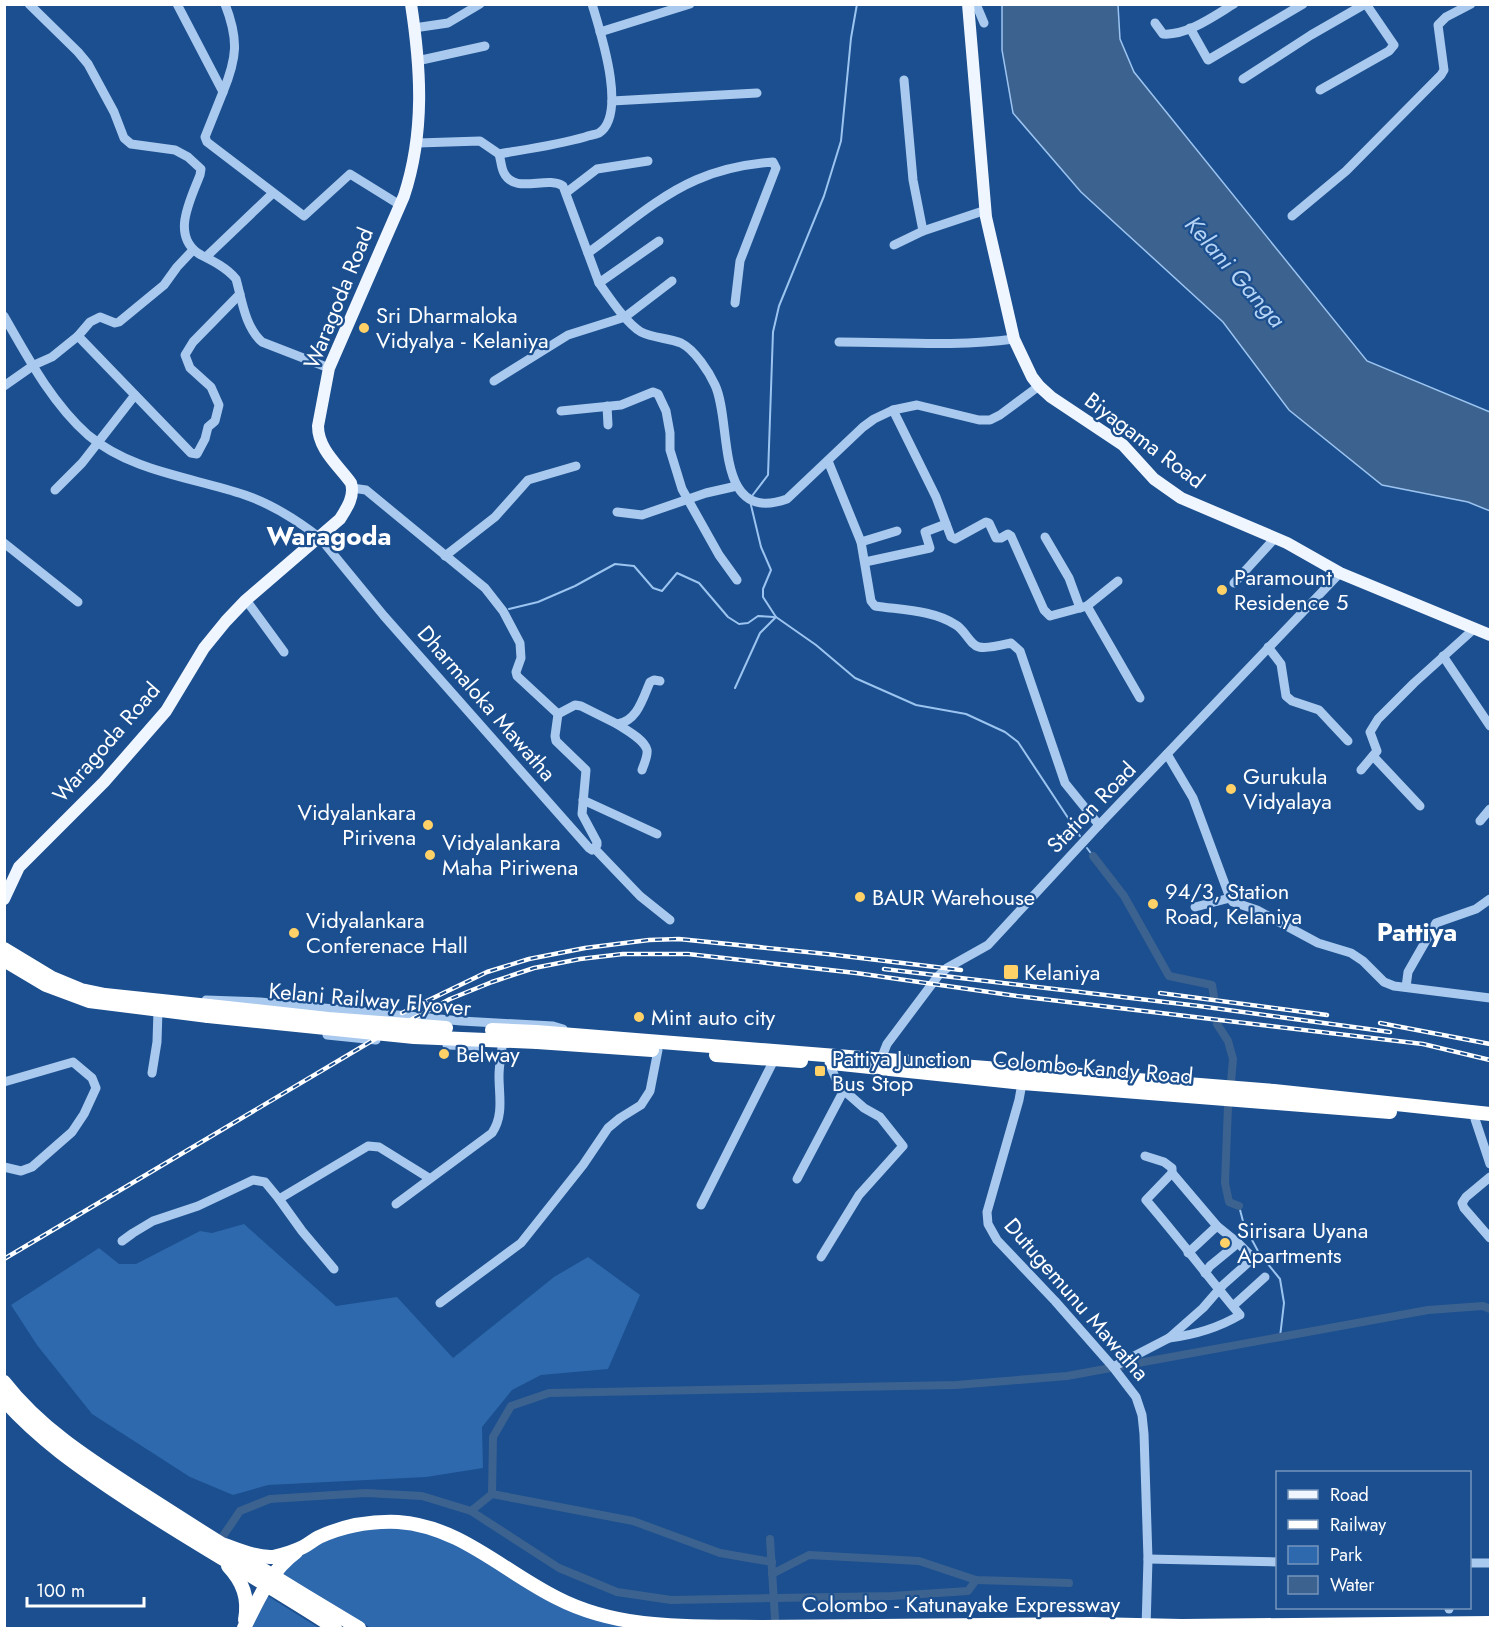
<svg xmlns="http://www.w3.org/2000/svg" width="1495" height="1633" viewBox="0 0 1495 1633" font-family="Jost,sans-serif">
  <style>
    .green { fill: #2e69ad }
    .water { fill: #3c6290; stroke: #9cc4f0; stroke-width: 1.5 }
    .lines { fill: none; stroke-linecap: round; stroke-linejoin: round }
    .stream { stroke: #9cc4f0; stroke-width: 2 }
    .canal { stroke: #3c6290; stroke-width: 8 }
    .minor { stroke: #a9c9ee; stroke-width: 9 }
    .major { stroke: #f0f6ff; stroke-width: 12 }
    .highway { stroke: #fff; stroke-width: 14 }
    .rail-casing { stroke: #fff; stroke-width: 4.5 }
    .rail { stroke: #1b4f8f; stroke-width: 2; stroke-dasharray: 7; stroke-linecap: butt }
    .highway-bridge { stroke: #fff; stroke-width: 14 }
    .poi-dot { fill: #ffd166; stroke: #1b4f8f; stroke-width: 2 }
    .labels { text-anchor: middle; stroke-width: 4.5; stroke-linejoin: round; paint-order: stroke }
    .street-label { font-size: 22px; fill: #fff; stroke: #1b4f8f }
    .poi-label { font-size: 22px; fill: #fff; stroke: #1b4f8f; text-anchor: start }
    .water-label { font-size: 24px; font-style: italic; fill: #b5d3f5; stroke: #1b4f8f }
    .quarter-label { font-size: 26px; font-weight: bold; fill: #fff; stroke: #1b4f8f }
  </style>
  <rect width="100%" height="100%" fill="#1b4f8f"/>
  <g class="green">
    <polygon points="244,1224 336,1306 397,1297 453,1358 554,1277 588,1257 640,1295 608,1369 541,1375 512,1390 482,1427 483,1468 426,1477 268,1485 233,1495 190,1477 92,1414 37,1345 11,1305 99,1248 119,1264 136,1264 200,1231 212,1233"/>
    <polygon points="397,1527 446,1537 532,1588 642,1628 371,1628 281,1574 282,1570 313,1546 348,1531"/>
    <polygon points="266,1595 319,1628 248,1628"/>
  </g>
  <polygon class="water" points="1002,5 1118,5 1120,39 1134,72 1367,361 1490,412 1490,511 1468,502 1382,485 1289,410 1223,322 1081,192 1013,113 1002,50"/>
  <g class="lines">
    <g class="stream">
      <polyline points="752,496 768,475 773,332 779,306 824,196 841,141 851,38 857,4"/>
      <polyline points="750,501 761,547 771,570 763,589 763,597 776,617 816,645 855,678 916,705 966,714 1005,732 1018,742 1080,836"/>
      <polyline points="509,609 538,602 575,586 615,564 634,566 653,588 662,591 677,573 699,583 728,617 739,624 748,623 758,616 774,617"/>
      <polyline points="735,688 760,633 776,617"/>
      <polyline points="1087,848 1093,856"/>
      <polyline points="1239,1206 1244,1225 1259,1253 1280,1279 1284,1303 1280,1337"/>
    </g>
    <g class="canal">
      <polyline points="1093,856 1124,896 1169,976 1212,985 1214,997"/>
      <polyline points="1217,1024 1228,1041 1233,1059 1231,1082"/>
      <polyline points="1228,1106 1225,1183 1229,1202 1239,1206"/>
      <polyline points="492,1494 633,1521 720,1553 772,1562"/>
      <polyline points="471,1511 559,1568 617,1592 671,1600 892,1596 968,1591 976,1580"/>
      <polyline points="223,1536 240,1511 270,1499 366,1493 422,1496 471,1511 492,1494 493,1437 511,1406 549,1393 956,1385 1067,1376 1428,1310 1483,1306 1490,1309"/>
      <polyline points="770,1539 775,1618"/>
      <polyline points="772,1574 809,1555 919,1561 976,1580 1069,1583"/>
    </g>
    <g class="minor">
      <path d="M29,4l49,48 10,12 26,48 10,26 7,6 44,6 13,7 13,12 -1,6c-10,26 -30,62 1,80 12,6 26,13 35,24 6,21 9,48 26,63l67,26"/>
      <polyline points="177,4 223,92 205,137 207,142 304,216 350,174 400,205"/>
      <polyline points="976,4 984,23"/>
      <path d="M1155,23l8,11c24,2 51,-18 71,-30"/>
      <polyline points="414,28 448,23 480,4"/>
      <polyline points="1190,28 1208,60 1303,4"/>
      <polyline points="600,32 690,4"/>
      <polyline points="417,61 485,46"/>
      <polyline points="1243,79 1311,35 1365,4"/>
      <polyline points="904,80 913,180 923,231"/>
      <polyline points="1320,90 1389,51 1394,45 1366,4"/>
      <path d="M223,92c14,-34 16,-52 2,-88"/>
      <polyline points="612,101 757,93"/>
      <path d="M418,143l62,-2 19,13c2,6 2,14 5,19 11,22 43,2 59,13l36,97c10,14 27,40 42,49 12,6 27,6 40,11 14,7 28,29 34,42 18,38 -2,140 72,114l76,-72 11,-8 19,-9 24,-5 62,15h11l10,-5 39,-29"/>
      <path d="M499,154c29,-5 58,-9 86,-17 4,-2 10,-2 14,-4 29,-19 1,-102 -7,-129"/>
      <polyline points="567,192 597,169 648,161"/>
      <polyline points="1292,216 1346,171 1441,75 1444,70 1438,25 1446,17 1471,4"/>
      <polyline points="894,245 923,231 986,210"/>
      <path d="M588,253c35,-25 69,-56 108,-73 25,-11 51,-16 77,-18l3,6 -36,93 -5,42"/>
      <polyline points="206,257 273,193"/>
      <polyline points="599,283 659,241"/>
      <path d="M4,316c24,42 48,87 84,119 44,37 104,42 157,60 26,9 52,25 75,43l64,78 205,232 3,2 5,-5v-3l-15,-28 4,-44 -30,-29 -1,-5 3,-22"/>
      <polyline points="78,336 191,453 197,454 205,439 208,427 215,421 219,405 211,387 190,368 185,355 193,342 240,294"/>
      <path d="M839,342c59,0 116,5 175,-3"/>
      <polyline points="494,381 568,335 625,317 672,281"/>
      <polyline points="4,386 34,365 52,357 78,336 90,322 100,317 115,323 119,322 164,285 177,267 193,250"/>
      <polyline points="607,406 608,425"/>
      <polyline points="893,410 936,497 951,537 955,539 986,522 989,523 996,538 1001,538 1008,534 1011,536 1044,610 1050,616 1087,606 1118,581"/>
      <polyline points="561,411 621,405 653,392 658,394 666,411 670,433 670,450 682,489 719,555 737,580"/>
      <path d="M828,461l33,81 10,59 4,5c26,4 59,4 81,19 9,5 14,20 23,22 9,2 23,-2 32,-4l9,8 45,132 34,42"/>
      <polyline points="352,488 366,490 485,588 503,611 520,643 521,658 516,672 517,676 558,714"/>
      <polyline points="55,490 82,463 135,395"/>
      <polyline points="617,512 642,515 706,493 737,486"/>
      <polyline points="1045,537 1069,578 1080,608"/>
      <polyline points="861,542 897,531"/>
      <polyline points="4,543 78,602"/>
      <polyline points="445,556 495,517 528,480 576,466"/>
      <polyline points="865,562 930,548 925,532 946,524"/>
      <polyline points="1234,583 1275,538"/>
      <polyline points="246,600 284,652"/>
      <polyline points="1087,606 1140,698"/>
      <polyline points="1268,647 1281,664 1286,696 1292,701 1319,710 1348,741"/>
      <polyline points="1443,656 1490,726"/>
      <path d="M558,714l17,-9 6,1 36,18c20,-2 26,-26 33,-42l4,-2 6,1"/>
      <path d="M617,724c9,6 27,15 30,26 1,6 -3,14 -5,20"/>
      <polyline points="1167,754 1193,798 1230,898 1233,902 1257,910 1318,943 1351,953 1363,961 1384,982 1394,986 1490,998"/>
      <polyline points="1373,756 1420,806"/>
      <polyline points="1361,770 1377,751 1370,732 1378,719 1414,683 1475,628"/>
      <polyline points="583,800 657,834"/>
      <polyline points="1480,821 1490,809"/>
      <polyline points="595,849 640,896 670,920"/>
      <polyline points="1195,907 1230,898"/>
      <polyline points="1406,987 1408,972 1436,923 1476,909 1490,899"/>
      <polyline points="206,1000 260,1002 461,1021 553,1026 563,1029"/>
      <polyline points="327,1035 376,1040"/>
      <polyline points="447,1045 478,1046"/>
      <polyline points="879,1064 887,1044 938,976 947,968 988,945 1099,825 1340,573"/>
      <polyline points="152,1073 157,1042 158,1010"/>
      <polyline points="1023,1078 1019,1100 987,1212 988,1224 997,1240 1055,1301 1113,1367 1136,1397 1142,1415 1144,1434 1148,1559 1146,1628"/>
      <polyline points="4,1082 73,1062 92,1078 96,1088 84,1114 72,1132 32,1167 21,1171 4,1167"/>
      <polyline points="1475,1119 1490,1164"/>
      <path d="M1145,1156l19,6 8,6v5l-26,27c32,37 62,77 94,115 -22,13 -46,20 -71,23"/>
      <polyline points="1490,1177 1466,1197 1462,1203 1464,1208 1490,1238"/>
      <polyline points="797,1179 844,1090"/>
      <polyline points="279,1199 302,1231 334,1269"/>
      <path d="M396,1204l96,-71c12,-18 7,-37 7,-57 0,-10 2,-20 3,-29"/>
      <polyline points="701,1205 774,1060"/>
      <polyline points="122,1241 133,1233 153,1221 198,1206 253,1180 265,1182 279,1199 368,1146 379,1147 429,1178"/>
      <polyline points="1188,1253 1217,1226"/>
      <polyline points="821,1257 859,1195 903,1146 880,1117 864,1108 839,1086 829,1063"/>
      <polyline points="1205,1273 1210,1266 1238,1243"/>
      <polyline points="440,1303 521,1243 583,1165 608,1128 620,1118 641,1105 650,1091 658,1050"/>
      <polyline points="1233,1306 1265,1277"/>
      <polyline points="1113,1367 1169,1338 1203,1308 1223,1285 1250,1261 1252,1257 1238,1243 1217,1226 1172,1173"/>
      <polyline points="1148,1559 1278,1562"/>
      <polyline points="1470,1563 1490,1563"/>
      <polyline points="1449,1608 1449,1609"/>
    </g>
    <g class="major">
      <polyline points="968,4 986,217 1014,339 1032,377 1039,386 1051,397 1123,445 1154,479 1181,498 1287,543 1340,573 1490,635"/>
      <path d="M4,899l15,-32 85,-85 62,-71 38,-63 22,-27 20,-21 94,-81c7,-11 15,-23 11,-36 -13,-18 -33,-34 -33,-57l11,-58 75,-172c21,-64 17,-127 7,-192"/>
    </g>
    <g class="highway">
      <polyline points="4,949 52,978 81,990 105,995 209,1006"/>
      <polyline points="4,960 46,985 89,1001 208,1016"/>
      <polyline points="536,1032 1274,1091 1490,1114"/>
      <polyline points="537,1042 652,1050"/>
      <polyline points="716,1055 801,1061"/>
      <polyline points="832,1063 1023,1083 1390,1112"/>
      <path d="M4,1382c38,49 91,81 142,114 70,45 141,89 213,132"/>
      <path d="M4,1400c36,40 74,66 117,95 70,47 144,87 214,133"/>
      <path d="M225,1545c14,5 32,13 48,12 9,-2 22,-6 30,-10 6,-3 10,-7 16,-10 24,-11 53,-16 79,-15 62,4 106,50 159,76 64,33 135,28 205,29"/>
      <path d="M228,1566c15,16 21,32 17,54"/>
      <polyline points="1182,1626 1490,1623"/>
      <polyline points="754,1627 1091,1624"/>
      <path d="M244,1628c14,-28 26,-57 52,-76"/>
    </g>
    <g class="rail-casing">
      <g id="rail">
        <polyline points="884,969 1199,1006 1390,1032"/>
        <polyline points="1160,993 1327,1015"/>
        <polyline points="402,1013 487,972 529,959 585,948 649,940 679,939 827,954 961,970"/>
        <polyline points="1380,1023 1490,1044"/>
        <polyline points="4,1259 375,1039 450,999 492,982 534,968 580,959 623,954 688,954 856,973 1017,996 1423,1044 1490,1060"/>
      </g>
    </g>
    <use href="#rail" class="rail"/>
    <g class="highway-bridge">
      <polyline points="209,1006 328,1019 446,1028"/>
      <polyline points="208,1016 414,1037 537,1042"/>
      <polyline points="492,1030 536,1032"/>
      <polyline points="1091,1624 1182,1626"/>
    </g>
  </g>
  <g class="poi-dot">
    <circle cx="364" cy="328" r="6"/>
    <circle cx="1222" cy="590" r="6"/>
    <circle cx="1231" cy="789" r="6"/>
    <circle cx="428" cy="825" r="6"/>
    <circle cx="430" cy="855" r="6"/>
    <circle cx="860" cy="897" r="6"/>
    <circle cx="1153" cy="904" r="6"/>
    <circle cx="294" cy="933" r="6"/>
    <rect x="1003" y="964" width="16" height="16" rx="3"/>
    <circle cx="639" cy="1017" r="6"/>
    <circle cx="444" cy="1054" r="6"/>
    <rect x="814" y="1065" width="12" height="12" rx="3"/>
    <circle cx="1225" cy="1243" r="6"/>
  </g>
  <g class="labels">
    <g class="street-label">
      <text transform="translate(338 298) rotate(-68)" y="8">Waragoda Road</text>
      <text transform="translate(1145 440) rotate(37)" y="8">Biyagama Road</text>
      <text transform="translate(487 703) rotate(49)" y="8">Dharmaloka Mawatha</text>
      <text transform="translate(106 742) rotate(-49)" y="8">Waragoda Road</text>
      <text transform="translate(1091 807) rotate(-46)" y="8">Station Road</text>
      <text transform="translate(370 999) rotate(5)" y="8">Kelani Railway Flyover</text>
      <text transform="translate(1093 1067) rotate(5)" y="8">Colombo-Kandy Road</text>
      <text transform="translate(1077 1299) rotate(49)" y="8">Dutugemunu Mawatha</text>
      <text x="961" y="1612">Colombo - Katunayake Expressway</text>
    </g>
    <g class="poi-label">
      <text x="376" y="323">Sri Dharmaloka<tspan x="376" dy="25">Vidyalya - Kelaniya</tspan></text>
      <text x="1234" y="585">Paramount<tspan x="1234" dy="25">Residence 5</tspan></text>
      <text x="1243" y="784">Gurukula<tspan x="1243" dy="25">Vidyalaya</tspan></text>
      <text x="416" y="820" text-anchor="end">Vidyalankara<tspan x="416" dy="25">Pirivena</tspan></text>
      <text x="442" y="850">Vidyalankara<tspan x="442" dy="25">Maha Piriwena</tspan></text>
      <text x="1165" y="899">94/3, Station<tspan x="1165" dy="25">Road, Kelaniya</tspan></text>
      <text x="872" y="905">BAUR Warehouse</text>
      <text x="306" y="928">Vidyalankara<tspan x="306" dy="25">Conferenace Hall</tspan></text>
      <text x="1024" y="980">Kelaniya</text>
      <text x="651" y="1025">Mint auto city</text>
      <text x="456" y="1062">Belway</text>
      <text x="832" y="1066">Pattiya Junction<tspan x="832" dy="25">Bus Stop</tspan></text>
      <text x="1237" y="1238">Sirisara Uyana<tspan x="1237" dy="25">Apartments</tspan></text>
    </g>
    <g class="water-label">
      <text transform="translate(1235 272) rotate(49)" y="8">Kelani Ganga</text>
    </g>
    <g class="quarter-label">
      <text x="329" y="545">Waragoda</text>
      <text x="1417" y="941">Pattiya</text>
    </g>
  </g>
  <rect width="1495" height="1633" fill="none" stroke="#ffffff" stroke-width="12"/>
  <rect x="1276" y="1471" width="195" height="138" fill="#1b4f8f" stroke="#7695bc" stroke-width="1.5"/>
  <rect x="1288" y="1490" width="30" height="9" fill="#f0f6ff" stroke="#7695bc" stroke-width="1.5"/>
  <text x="1330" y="1501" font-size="18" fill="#ffffff">Road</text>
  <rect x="1288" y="1520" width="30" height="9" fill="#ffffff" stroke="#7695bc" stroke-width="1.5"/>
  <text x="1330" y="1531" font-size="18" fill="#ffffff">Railway</text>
  <rect x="1288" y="1546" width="30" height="18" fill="#2e69ad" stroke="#7695bc" stroke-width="1.5"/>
  <text x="1330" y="1561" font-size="18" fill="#ffffff">Park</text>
  <rect x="1288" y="1576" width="30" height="18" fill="#3c6290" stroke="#7695bc" stroke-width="1.5"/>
  <text x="1330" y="1591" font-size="18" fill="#ffffff">Water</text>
  <path d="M27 1597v9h117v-9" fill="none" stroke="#ffffff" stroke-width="3"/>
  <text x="36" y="1597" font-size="18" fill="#ffffff" stroke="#1b4f8f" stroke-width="4.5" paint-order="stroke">100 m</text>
</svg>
